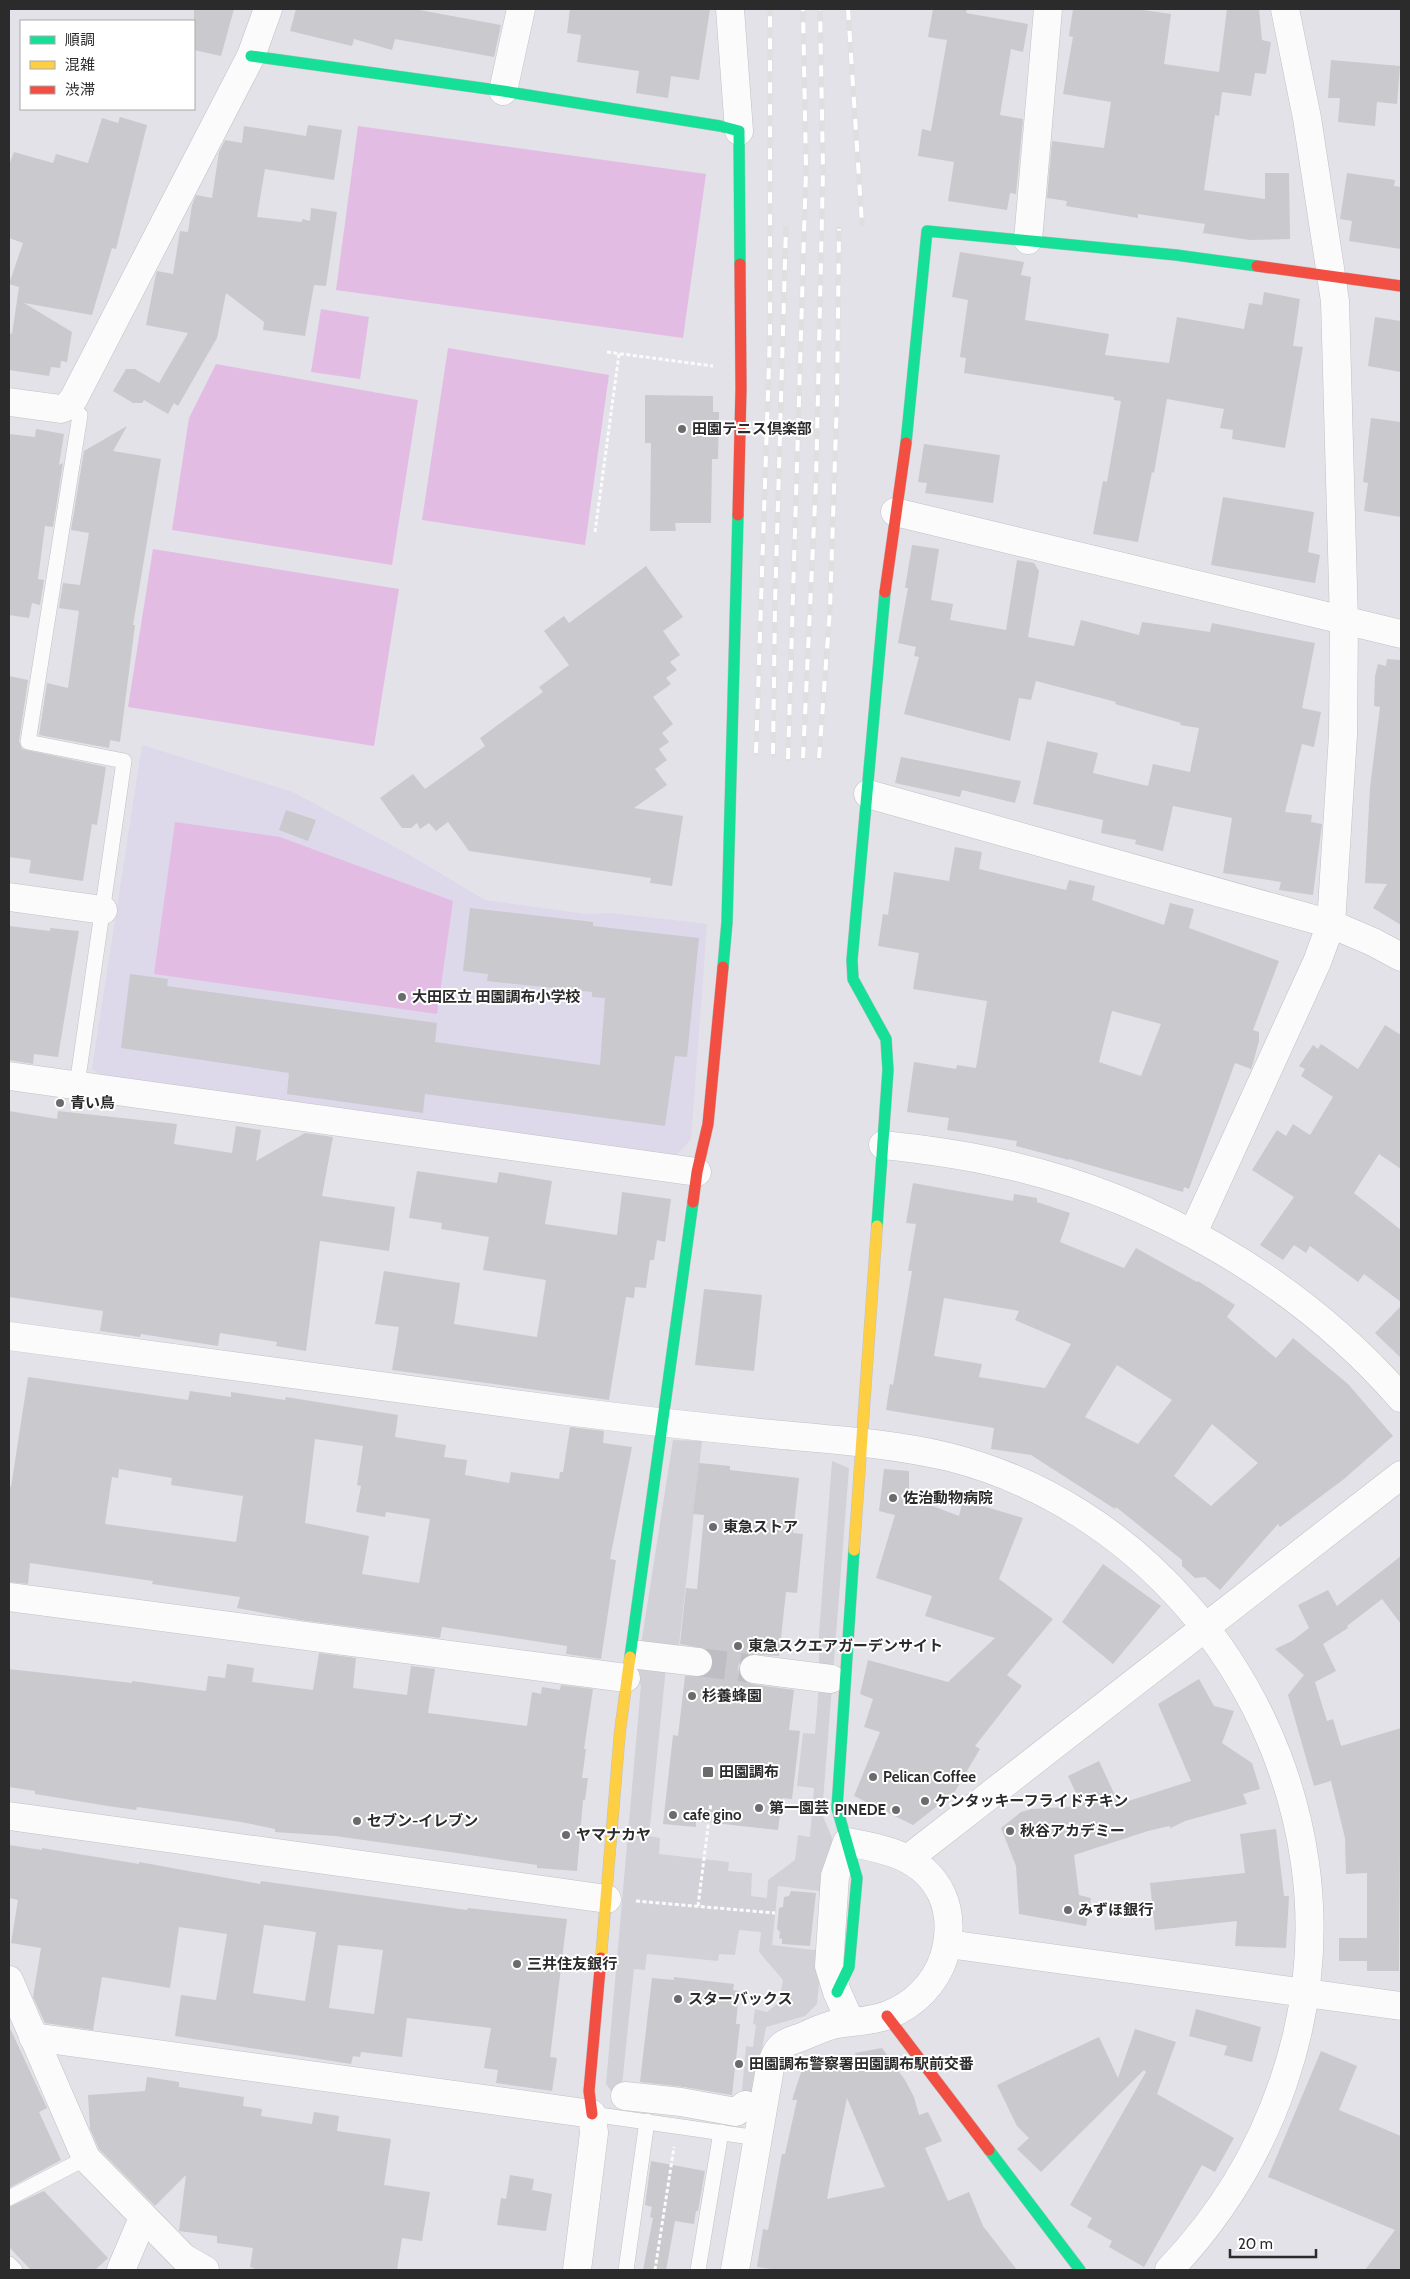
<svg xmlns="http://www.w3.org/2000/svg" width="1410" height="2279" viewBox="0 0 1410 2279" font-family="Cabin,'Noto Sans JP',sans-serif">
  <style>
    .education { fill: #ded8eb }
    .pitch { fill: #e3bce4 }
    .plaza { fill: #d2d1d7 }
    .building { fill: #cac9ce; fill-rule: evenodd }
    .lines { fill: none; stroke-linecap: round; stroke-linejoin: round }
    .street-tunnel { stroke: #bebdc3; stroke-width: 28; stroke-dasharray: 28 14; stroke-linecap: butt }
    .lane-casing { stroke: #c1c1c3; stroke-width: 16 }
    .street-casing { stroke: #c1c1c3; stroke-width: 29 }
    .fast-casing { stroke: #c1c1c3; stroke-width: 12 }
    .slow-casing { stroke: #c1c1c3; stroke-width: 12 }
    .jam-casing { stroke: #c1c1c3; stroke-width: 12 }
    .path { stroke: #fbfbfc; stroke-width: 3; stroke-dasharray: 4 2.5; stroke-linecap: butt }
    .lane { stroke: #fbfbfc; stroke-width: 15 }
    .street { stroke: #fbfbfc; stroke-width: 28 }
    .fast { stroke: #16e098; stroke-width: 11 }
    .slow { stroke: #ffcf43; stroke-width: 11 }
    .jam { stroke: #f24e42; stroke-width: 11 }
    .rail-casing { stroke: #dedfde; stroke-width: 5.5 }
    .rail { stroke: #fff; stroke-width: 4; stroke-dasharray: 11; stroke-linecap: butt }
    .poi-dot { fill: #6b6b6e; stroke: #fff; stroke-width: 2 }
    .labels { text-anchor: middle; stroke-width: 4; stroke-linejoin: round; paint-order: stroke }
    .poi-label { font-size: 15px; font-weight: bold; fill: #2b2b2b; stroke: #fff; text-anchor: start }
  </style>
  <rect width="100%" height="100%" fill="#e3e2e9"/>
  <polygon class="education" points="142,745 293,792 408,854 485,900 586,914 611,913 707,924 691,1139 677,1155 107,1080 92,1069"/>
  <g class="pitch">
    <polygon points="358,126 706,174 683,338 336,290"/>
    <polygon points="321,309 369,317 360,379 311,372"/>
    <polygon points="448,348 609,375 585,545 422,520"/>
    <polygon points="216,364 418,400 392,565 172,530 189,418"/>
    <polygon points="153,549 399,589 374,746 128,707"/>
    <polygon points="175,822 280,837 453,901 437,1014 154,974"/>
  </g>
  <polygon class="plaza" points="673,1440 702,1441 679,1645 666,1667 649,1836 660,1838 659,1854 729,1862 728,1871 752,1873 751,1896 767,1898 768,1880 795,1860 798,1835 810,1837 814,1788 797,1786 803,1733 815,1734 819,1685 819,1634 832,1461 849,1468 822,1814 833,1840 828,1892 778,1886 772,1945 822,1951 817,2004 805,2016 766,2027 753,2097 741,2101 746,2046 753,2047 756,2025 753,2024 755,2009 767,2012 779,2002 783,1980 759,1952 761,1932 739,1930 735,1955 719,1954 718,1961 647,1954 645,1970 634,1969 622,2085 616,2098 606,2084 641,1685 636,1677"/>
  <g class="building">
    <polygon points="194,9 234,9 221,56 194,50"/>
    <polygon points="296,9 414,9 501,25 494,57 395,39 392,50 354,39 352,46 290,31"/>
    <polygon points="570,9 710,9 699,80 671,76 668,98 636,93 639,71 577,62 581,35 567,33"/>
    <polygon points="933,9 967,9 966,13 1028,24 1023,52 1011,49 1000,115 1023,119 1016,194 1010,193 1007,210 948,201 954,162 918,156 922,129 931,131 947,40 928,37"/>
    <polygon points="1073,9 1136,9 1171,14 1164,64 1219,72 1227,9 1259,9 1262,40 1271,42 1266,74 1255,73 1251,96 1222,92 1219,116 1215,115 1204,190 1265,199 1265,173 1289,173 1290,239 1250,240 1203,233 1205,224 1138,214 1138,218 1066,206 1067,201 1047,198 1052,141 1104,148 1111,102 1063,94 1073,37 1069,36"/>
    <polygon points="1331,60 1400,66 1397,104 1377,102 1375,126 1338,122 1340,98 1328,98"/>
    <polygon points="120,117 147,125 116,249 112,248 92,315 24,303 72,332 67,362 61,361 60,368 51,367 49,376 9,370 9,333 12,334 19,287 9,284 23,243 9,238 9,165 14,152 53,163 56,154 88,163 102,118 118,123"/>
    <polygon points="308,125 342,130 334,180 265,169 257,217 302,222 302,219 310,221 311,208 337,212 326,286 314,285 305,336 263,330 264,322 226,293 217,338 178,406 174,403 168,414 144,400 142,403 133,403 113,391 126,369 135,369 159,383 188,333 146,325 156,274 157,271 173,274 180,231 188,232 192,205 196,195 212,198 219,152 225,140 242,143 244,126 306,136"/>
    <polygon points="1347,173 1395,180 1394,186 1401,187 1401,249 1349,241 1352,221 1340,219"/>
    <polygon points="960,252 1024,262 1021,275 1031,277 1025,320 1109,334 1105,355 1169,363 1177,317 1244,329 1249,303 1262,305 1264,292 1300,299 1293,346 1303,347 1285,448 1232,439 1233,430 1220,428 1224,409 1167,399 1154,473 1152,472 1138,542 1093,534 1103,481 1107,482 1121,401 1114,400 1114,397 964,373 966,358 960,357 968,300 952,297"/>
    <polygon points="1375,317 1401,321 1401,372 1368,366"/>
    <polygon points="645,395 713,396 713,412 719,412 718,459 712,459 711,523 675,523 676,531 650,531 651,443 645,443"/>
    <polygon points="1371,418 1401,422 1401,517 1364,511 1368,483 1363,482"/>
    <polygon points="127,426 113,451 161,459 133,625 135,625 120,742 110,740 109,748 39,735 47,683 68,688 79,611 59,608 63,583 80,585 89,533 71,530 84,451"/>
    <polygon points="36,429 64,434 59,465 63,463 53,527 45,526 38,579 44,580 40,605 32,603 29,618 9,615 9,434 35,437"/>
    <polygon points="924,444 1000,455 993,503 925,493 927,483 918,482"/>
    <polygon points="1223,497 1314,512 1308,552 1320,555 1315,583 1211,565"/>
    <polygon points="912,545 939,549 931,600 953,604 950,620 1006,630 1017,560 1034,563 1039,571 1028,637 1074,646 1081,620 1139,635 1142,622 1210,632 1212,623 1315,643 1302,708 1321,712 1314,747 1302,744 1285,812 1312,815 1311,822 1322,824 1313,895 1279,890 1281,882 1223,873 1232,818 1173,806 1163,851 1135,844 1136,840 1101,833 1103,820 1033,804 1047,741 1098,753 1093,773 1148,786 1153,764 1190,772 1199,728 1180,725 1181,723 1115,704 1116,702 1036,681 1031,700 1019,698 1010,741 904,714 919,657 914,656 916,647 898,643 908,588 905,588"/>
    <polygon points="646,566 683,617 663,631 680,655 670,662 677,670 666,678 671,684 653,697 673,724 662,733 669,742 659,749 667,760 655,769 667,785 634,808 683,816 672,886 650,883 651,878 469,851 448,822 436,831 429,823 420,829 417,823 411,828 402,828 380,798 413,774 425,789 485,746 480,738 543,692 539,687 569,665 544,631 564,616 569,623"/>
    <polygon points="1387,659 1401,660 1401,925 1373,908 1387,884 1365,883 1370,787 1380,707 1374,706 1375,676 1378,664 1386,666"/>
    <polygon points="9,676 28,680 19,741 22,749 106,767 97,825 92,824 83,881 29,873 31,860 9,857"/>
    <polygon points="901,757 1021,781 1015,803 962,790 960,797 895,783"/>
    <polygon points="286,810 316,820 308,841 279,830"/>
    <path d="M955,847l27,5 -3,17 87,21 3,-10 26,6 -3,14 72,25 6,-22 24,6 -5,19 90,33 -26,69 6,2v9l-6,22 -2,6 -16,-6 -46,126 -5,-2 -1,5 -114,-33v1l-53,-14 1,-5 -70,-11 2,-12 -42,-6 7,-50 42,7 1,-4 19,3 11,-67 -74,-12 6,-36 -41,-7 5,-32 5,1 6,-43 55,9zM1112,1011l49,13 -20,52 -42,-14z"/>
    <polygon points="470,908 593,922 593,926 699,938 687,1057 675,1056 665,1126 425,1094 423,1113 287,1094 289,1073 121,1048 130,974 168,979 167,986 437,1023 435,1042 600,1065 605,998 592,997 592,992 487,981 488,974 463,971"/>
    <polygon points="9,926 50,931 50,928 79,931 58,1057 34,1054 33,1064 9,1060"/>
    <polygon points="1385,1025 1401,1035 1401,1169 1379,1154 1354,1193 1401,1230 1401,1302 1364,1274 1358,1282 1310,1246 1306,1253 1294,1245 1283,1260 1260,1245 1294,1197 1252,1170 1277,1130 1286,1136 1293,1124 1310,1135 1333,1097 1301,1076 1305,1069 1299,1066 1313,1045 1318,1049 1321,1044 1358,1069"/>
    <polygon points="9,1111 57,1119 58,1111 177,1124 174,1144 232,1153 236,1126 261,1130 256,1161 305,1133 333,1137 322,1196 395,1207 389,1251 320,1241 306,1351 276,1346 277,1342 220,1333 218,1346 141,1334 140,1337 100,1331 103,1311 9,1297"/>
    <polygon points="417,1171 497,1183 499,1172 552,1181 545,1224 617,1235 622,1192 671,1199 665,1242 657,1240 654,1260 650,1260 646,1288 635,1287 634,1298 626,1297 609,1400 392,1370 399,1327 375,1324 384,1271 460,1283 454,1324 537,1337 546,1280 483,1270 489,1237 441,1229 442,1223 409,1218"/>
    <path d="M913,1183l100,18 1,-7 23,4v4l33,11 -10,29 64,26 12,-20 61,34 1,-1 37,24 -8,12 49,41 17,-20 55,46 45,52 -49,43 -64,48 -2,-3 -58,66 -15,-13 -10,1 -13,-12v-6l-66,-53 -1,2 -84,-54 -40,-6 3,-21 -108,-18 4,-26 3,1 19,-114h-4l8,-47 -10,-1zM944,1298l75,13 -4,9 56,24 -26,44 -66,-11 3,-13 -48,-8zM1117,1365l55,35 -34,44 -53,-27zM1212,1424l46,39 -47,43 -37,-30z"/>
    <polygon points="704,1289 762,1295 754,1371 695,1365"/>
    <polygon points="1401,1306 1401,1358 1375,1333"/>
    <path d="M28,1377l160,23 2,-9 41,6v-5l54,8 1,-3 112,18 -3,22 51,8 -2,12 23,3 -2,15 44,8 2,-11 48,7 1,-7h3l7,-45 34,4 -1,12 29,4 -22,112 6,1 -15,99 -35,-5 1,-8 -125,-19 -2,11 -140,-18 -63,-12 3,-11 -88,-13 1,-3 -123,-18 -2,21 -19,-2v-96l2,1zM315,1439l48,7 -6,39 4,1 -5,26 29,5 1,-5 44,7 -11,64 -57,-9 7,-38 -64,-13zM119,1469l53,9 -1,7 72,11 -7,46 -131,-18 7,-47 6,1z"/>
    <polygon points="699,1463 730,1466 730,1470 799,1478 793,1533 803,1534 797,1593 786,1592 779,1656 748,1654 741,1660 738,1667 739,1675 744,1681 752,1684 794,1690 789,1730 800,1731 792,1799 782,1798 778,1830 696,1821 696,1827 663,1824 673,1735 678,1736 685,1676 705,1676 711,1671 714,1663 712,1655 707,1649 680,1644 686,1588 697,1589 704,1515 693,1514"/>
    <polygon points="884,1469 909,1471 909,1497 959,1516 963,1500 1023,1518 999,1579 1053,1619 1007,1675 1022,1686 975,1746 980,1749 954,1793 913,1825 854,1796 880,1732 864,1727 873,1699 860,1694 868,1660 948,1682 995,1638 925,1616 932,1596 876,1578 895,1515 879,1511"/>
    <polygon points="1401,1556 1401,1624 1382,1599 1347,1626 1348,1628 1323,1644 1336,1671 1315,1682 1327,1721 1333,1719 1341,1746 1401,1728 1399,1971 1367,1971 1367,1961 1339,1961 1339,1938 1367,1938 1367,1873 1346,1874 1345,1838 1331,1781 1314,1786 1288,1695 1304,1675 1275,1649 1292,1641 1309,1628 1298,1605 1328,1590 1337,1606"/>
    <polygon points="1103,1564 1161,1606 1113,1664 1062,1622"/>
    <polygon points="319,1653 356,1658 353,1688 407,1695 411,1666 435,1669 428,1713 527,1726 532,1692 541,1694 542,1687 560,1690 561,1685 593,1689 584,1749 586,1749 582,1778 588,1778 585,1800 583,1800 577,1871 537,1868 537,1865 450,1852 335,1836 275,1832 275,1829 241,1822 137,1807 136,1810 108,1806 35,1794 35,1791 9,1787 9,1669 132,1683 132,1681 206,1691 208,1676 225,1678 227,1664 254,1668 252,1682 313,1690"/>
    <polygon points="1199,1679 1214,1706 1234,1711 1222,1743 1252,1763 1260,1789 1243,1794 1247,1804 1185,1821 1171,1828 1169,1826 1148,1831 1074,1855 1079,1895 1091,1898 1086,1926 1019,1914 1016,1866 1001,1828 1021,1812 1032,1809 1082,1806 1068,1776 1099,1761 1119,1804 1191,1781 1158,1704"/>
    <polygon points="1276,1829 1284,1896 1289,1896 1286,1948 1235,1946 1237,1921 1155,1930 1150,1883 1245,1873 1240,1834"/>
    <path d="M9,1845l33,5v-2l97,16v-2l121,22 1,-3 206,29 1,-2 99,11 -17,138 7,1 -5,33 -56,-8 2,-13 -14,-2 7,-40 -84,-10 -5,39 -41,-5 -1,5 -7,-1 -2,8 -176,-28 6,-41 35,5 11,-66 -48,-7 -9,61 -68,-11 -9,53 -48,-7 -12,-26 8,-49 -30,-5 7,-43 -9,-2zM264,1925l52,7 -11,69 -52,-8zM338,1945l45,5 -9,64 -45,-6z"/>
    <polygon points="791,1891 816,1893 810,1946 782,1944 782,1939 779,1938 780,1932 777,1929 779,1908 783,1907 784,1897 789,1896"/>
    <polygon points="674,1977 734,1984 733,1990 739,1991 736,2024 740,2024 732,2095 684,2087 640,2082 652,1978 674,1980"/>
    <polygon points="1196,2009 1261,2027 1252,2062 1224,2055 1227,2046 1189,2036"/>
    <polygon points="9,2026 47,2108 39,2112 61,2160 9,2188"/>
    <polygon points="1135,2029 1176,2042 1157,2094 1234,2138 1215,2172 1202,2165 1144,2267 1109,2247 1112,2241 1087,2227 1092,2218 1070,2205 1146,2072 1144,2070 1041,2172 1017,2149 1029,2138 1017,2126 997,2085 1099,2037 1118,2078"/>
    <path d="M882,2048l23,32 9,17 5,18 9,-3 14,29 -17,7 23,53 21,-9 14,34 34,44h-239l-21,-3 6,-38 5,1 14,-76h3l12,-54h-5l11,-34 54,-7 -2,-6zM847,2098l38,89 -58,12 6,-33z"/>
    <polygon points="1321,2051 1357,2066 1339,2110 1401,2136 1401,2270 1365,2270 1395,2230 1268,2177"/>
    <polygon points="147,2077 179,2082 179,2087 244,2097 243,2106 262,2109 261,2116 312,2124 314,2112 339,2116 337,2131 391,2139 384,2185 430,2192 422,2241 402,2238 397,2270 253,2270 254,2268 250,2267 253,2248 217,2243 217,2236 179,2231 186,2175 155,2206 99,2149 90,2129 88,2095 145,2091"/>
    <polygon points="651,2161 705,2171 698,2211 696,2211 694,2224 675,2221 666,2270 643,2270 653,2218 650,2217 652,2207 645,2205"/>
    <polygon points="510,2175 534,2179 532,2190 552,2194 546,2231 497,2225 501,2198 506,2199"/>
    <polygon points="44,2191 108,2258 95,2270 31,2270 9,2247 9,2207"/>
  </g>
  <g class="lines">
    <polyline class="street-tunnel" points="698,1662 754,1669"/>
    <g class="lane-casing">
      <g id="lane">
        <polyline points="68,406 80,415 28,742 124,761 77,1085"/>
        <polyline points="592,2114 758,2138"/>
        <polyline points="9,2198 86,2158"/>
        <polyline points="9,2264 15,2270"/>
        <polyline points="626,2270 647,2121"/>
        <polyline points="698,2270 721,2132"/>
      </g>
    </g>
    <g class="street-casing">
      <g id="street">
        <polyline points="730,9 739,131"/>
        <polyline points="503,91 521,9"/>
        <polyline points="1028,240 1048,9"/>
        <polyline points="9,402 61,409 68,406 74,398 251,56 268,9"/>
        <polyline points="895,512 1401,634"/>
        <polyline points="868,794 1331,924 1373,942 1401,957"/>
        <polyline points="9,897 103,910"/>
        <polyline points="9,1076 697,1172"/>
        <path d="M883,1145c38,4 77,9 116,18 153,33 299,117 402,235"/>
        <polyline points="1193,1233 1317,962 1331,924 1343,735 1344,622 1335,301 1307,118 1285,9"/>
        <path d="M9,1336c186,26 372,51 558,75 71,9 143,17 215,24 56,5 112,9 167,22 189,48 329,215 356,406 21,148 -33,300 -136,407"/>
        <polyline points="9,1597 626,1678"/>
        <polyline points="639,1655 698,1662"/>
        <polyline points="754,1669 831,1679"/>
        <polyline points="9,1816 607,1899"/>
        <polyline points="909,1858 1401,1475"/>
        <polyline points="948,1944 1401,2006"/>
        <polyline points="9,1980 86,2158 184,2258 205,2270"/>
        <polyline points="33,2037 592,2114 594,2133 577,2270"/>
        <polyline points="625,2096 681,2102 736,2112 745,2105"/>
        <polyline points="121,2270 143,2218"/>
        <path d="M735,2270l35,-202c3,-8 6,-18 13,-23 5,-4 14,-6 21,-9 9,-4 18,-8 28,-11 18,-4 39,-3 56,-10 26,-10 47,-31 56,-58 6,-21 7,-42 -2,-62 -18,-39 -57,-46 -95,-53l-12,34 -6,90 8,26 13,29"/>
      </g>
    </g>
    <g class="fast-casing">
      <g id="fast">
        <polyline points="251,56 503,91 720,126 739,131 740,264"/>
        <polyline points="906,443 927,231 1176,255 1257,266"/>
        <polyline points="723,967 727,922 738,515"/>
        <polyline points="877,1226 888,1070 886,1039 853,979 852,960 885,592"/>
        <polyline points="630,1657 693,1202"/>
        <polyline points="837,1992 849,1967 857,1878 837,1808 854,1550"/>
        <polyline points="989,2150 1080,2270"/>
      </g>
    </g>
    <g class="slow-casing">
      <g id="slow">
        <polyline points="854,1550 877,1226"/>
        <polyline points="601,1958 620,1731 630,1657"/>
      </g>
    </g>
    <g class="jam-casing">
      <g id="jam">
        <polyline points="1257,266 1401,286"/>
        <polyline points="738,515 741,389 740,264"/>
        <polyline points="885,592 906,443"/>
        <polyline points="693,1202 697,1172 708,1124 723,967"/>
        <polyline points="887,2016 989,2150"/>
        <polyline points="592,2114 589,2091 601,1958"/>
      </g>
    </g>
    <g class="path">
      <polyline points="607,352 713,366"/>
      <polyline points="595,532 619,354"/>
      <polyline points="636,1901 775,1913"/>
      <polyline points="698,1906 711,1803"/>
      <polyline points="655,2270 674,2147"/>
    </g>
    <use href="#lane" class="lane"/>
    <use href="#street" class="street"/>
    <use href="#fast" class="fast"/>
    <use href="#slow" class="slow"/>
    <use href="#jam" class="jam"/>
    <g class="rail-casing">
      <g id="rail">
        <polyline points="848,9 862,224"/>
        <polyline points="756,753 770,332 770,9"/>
        <polyline points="773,754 775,605 786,228"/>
        <polyline points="803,758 816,481 823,170 820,9"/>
        <polyline points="819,758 830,609 837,399 839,229"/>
        <polyline points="788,759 806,169 803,9"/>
      </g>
    </g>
    <use href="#rail" class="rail"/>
  </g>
  <g class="poi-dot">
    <circle cx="682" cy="429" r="5"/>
    <circle cx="402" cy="997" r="5"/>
    <circle cx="60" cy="1103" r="5"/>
    <circle cx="893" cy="1498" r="5"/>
    <circle cx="713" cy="1527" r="5"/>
    <circle cx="738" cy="1646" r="5"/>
    <circle cx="692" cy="1696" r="5"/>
    <rect x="702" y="1766" width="12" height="12" rx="2.5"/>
    <circle cx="873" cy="1777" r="5"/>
    <circle cx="925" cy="1801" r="5"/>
    <circle cx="759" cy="1808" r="5"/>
    <circle cx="896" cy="1810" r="5"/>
    <circle cx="673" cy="1815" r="5"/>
    <circle cx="357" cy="1821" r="5"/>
    <circle cx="1010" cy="1831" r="5"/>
    <circle cx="566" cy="1835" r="5"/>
    <circle cx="1068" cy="1910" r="5"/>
    <circle cx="517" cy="1964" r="5"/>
    <circle cx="678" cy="1999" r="5"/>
    <circle cx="739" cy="2064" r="5"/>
  </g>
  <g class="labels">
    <g class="poi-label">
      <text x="692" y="434">田園テニス倶楽部</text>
      <text x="412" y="1002">大田区立 田園調布小学校</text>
      <text x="70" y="1108">青い鳥</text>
      <text x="903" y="1503">佐治動物病院</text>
      <text x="723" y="1532">東急ストア</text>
      <text x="748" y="1651">東急スクエアガーデンサイト</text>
      <text x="702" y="1701">杉養蜂園</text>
      <text x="719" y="1777">田園調布</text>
      <text x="883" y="1782">Pelican Coffee</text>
      <text x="935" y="1806">ケンタッキーフライドチキン</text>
      <text x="769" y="1813">第一園芸</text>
      <text x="886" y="1815" text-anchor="end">PINEDE</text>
      <text x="683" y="1820">cafe gino</text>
      <text x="367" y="1826">セブン-イレブン</text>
      <text x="1020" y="1836">秋谷アカデミー</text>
      <text x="576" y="1840">ヤマナカヤ</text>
      <text x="1078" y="1915">みずほ銀行</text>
      <text x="527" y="1969">三井住友銀行</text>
      <text x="688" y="2004">スターバックス</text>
      <text x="749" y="2069">田園調布警察署田園調布駅前交番</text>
    </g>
  </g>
  <rect width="1410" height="2279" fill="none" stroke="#2b2b2b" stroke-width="20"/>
  <rect x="20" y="20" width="175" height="90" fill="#ffffff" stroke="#aaaaaa"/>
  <rect x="30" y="36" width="25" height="8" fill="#16e098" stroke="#aaaaaa"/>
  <text x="65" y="45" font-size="15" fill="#2b2b2b">順調</text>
  <rect x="30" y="61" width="25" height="8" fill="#ffcf43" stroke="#aaaaaa"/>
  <text x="65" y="70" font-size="15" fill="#2b2b2b">混雑</text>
  <rect x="30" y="86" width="25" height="8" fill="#f24e42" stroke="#aaaaaa"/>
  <text x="65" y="95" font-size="15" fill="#2b2b2b">渋滞</text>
  <path d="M1230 2249v8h86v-8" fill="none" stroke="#2b2b2b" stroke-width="2.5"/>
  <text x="1238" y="2249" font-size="15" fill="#2b2b2b" stroke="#ffffff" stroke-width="4" paint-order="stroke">20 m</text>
</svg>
